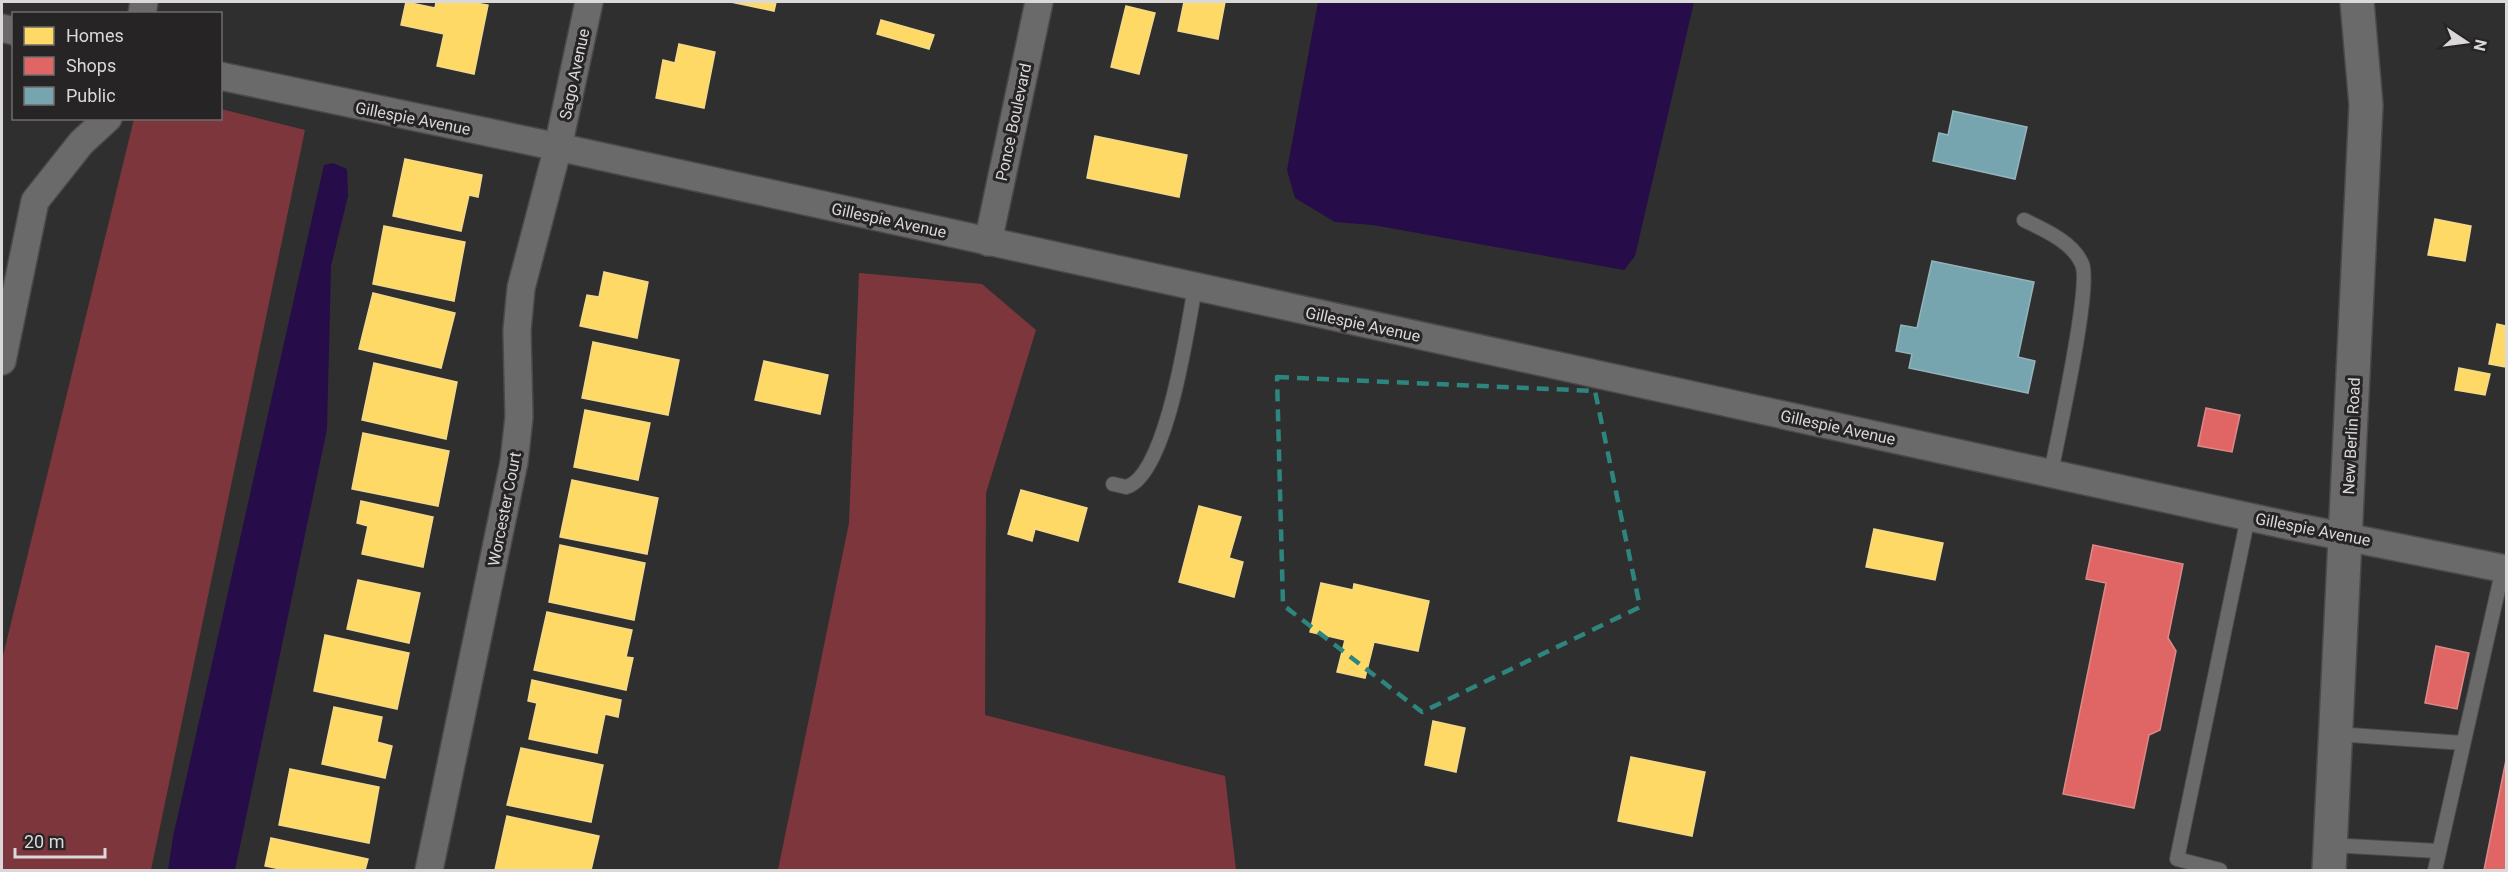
<svg xmlns="http://www.w3.org/2000/svg" width="2508" height="872" viewBox="0 0 2508 872" font-family="Roboto,sans-serif">
  <style>
    .forest { fill: #7d373c }
    .water { fill: #260c48 }
    .homes { fill: #ffd966; stroke: #f4d988; stroke-width: 1.5 }
    .shops { fill: #e06666; stroke: #de8888; stroke-width: 1.5 }
    .public { fill: #76a5af; stroke: #94b4bc; stroke-width: 1.5 }
    .lines { fill: none; stroke-linecap: round; stroke-linejoin: round }
    .lane-casing { stroke: #4a4a4a; stroke-width: 16 }
    .street-casing { stroke: #4a4a4a; stroke-width: 30 }
    .secondary-casing { stroke: #4a4a4a; stroke-width: 36 }
    .lane { stroke: #6b6a6b; stroke-width: 14 }
    .street { stroke: #6b6a6b; stroke-width: 27 }
    .secondary { stroke: #6b6a6b; stroke-width: 33 }
    .marked { fill: none; stroke: #2d857e; stroke-width: 4.5; stroke-dasharray: 12 8; stroke-linejoin: round }
    .labels { text-anchor: middle; stroke-width: 6; stroke-linejoin: round; paint-order: stroke }
    .street-label { font-size: 16px; fill: #dad8d9; stroke: #272426 }
  </style>
  <rect width="100%" height="100%" fill="#2f2f2f"/>
  <g class="forest">
    <polygon points="221,109 305,130 151,870 2,870 2,660 134,119 220,118"/>
    <polygon points="859,273 982,284 1036,330 986,493 985,715 1225,776 1236,870 778,870 849,523"/>
  </g>
  <g class="water">
    <polygon points="1318,2 1694,2 1635,256 1624,270 1373,225 1335,222 1295,198 1287,170"/>
    <polygon points="333,163 347,169 348,196 331,266 327,429 235,870 168,870 173,837 324,165"/>
  </g>
  <g class="homes">
    <polygon points="406,2 435,8 436,2 470,2 488,5 474,74 437,66 444,34 401,25"/>
    <polygon points="731,2 776,2 774,11"/>
    <polygon points="1184,2 1225,2 1218,39 1178,31"/>
    <polygon points="1126,6 1155,13 1139,74 1111,67"/>
    <polygon points="881,20 934,35 929,49 877,34"/>
    <polygon points="679,44 715,52 704,108 656,98 663,60 675,63"/>
    <polygon points="1095,136 1187,155 1179,197 1087,178"/>
    <polygon points="405,159 482,175 478,197 469,195 461,231 393,216"/>
    <polygon points="2435,219 2471,226 2465,261 2428,255"/>
    <polygon points="384,226 465,242 454,301 373,284"/>
    <polygon points="604,272 648,282 637,338 580,326 587,295 599,297"/>
    <polygon points="373,293 455,313 441,368 359,349"/>
    <polygon points="2497,324 2506,326 2506,367 2489,364"/>
    <polygon points="593,342 679,360 668,415 582,398"/>
    <polygon points="764,361 828,375 820,414 755,400"/>
    <polygon points="374,363 457,382 446,439 362,420"/>
    <polygon points="2459,368 2490,374 2485,395 2455,390"/>
    <polygon points="585,410 650,423 638,480 574,467"/>
    <polygon points="363,433 449,451 438,506 352,489"/>
    <polygon points="572,480 658,498 647,554 560,537"/>
    <polygon points="1021,490 1087,508 1078,541 1035,529 1032,541 1008,534"/>
    <polygon points="361,501 433,517 423,567 362,554 368,526 357,523"/>
    <polygon points="1199,506 1241,517 1229,558 1243,562 1234,597 1179,582"/>
    <polygon points="1874,529 1943,543 1935,580 1866,567"/>
    <polygon points="560,545 645,563 634,620 549,602"/>
    <polygon points="358,580 420,593 409,643 347,629"/>
    <polygon points="1321,583 1353,590 1354,584 1429,601 1418,651 1374,642 1365,678 1337,672 1345,640 1310,632"/>
    <polygon points="547,612 632,630 626,657 633,658 626,690 534,670"/>
    <polygon points="325,635 409,653 397,709 314,691"/>
    <polygon points="532,680 621,700 618,717 605,714 597,753 529,739 537,703 528,701"/>
    <polygon points="334,707 382,717 377,742 392,746 385,778 322,764"/>
    <polygon points="1433,721 1465,728 1456,772 1425,765"/>
    <polygon points="521,748 603,765 591,822 507,805"/>
    <polygon points="1631,757 1705,772 1692,836 1618,821"/>
    <polygon points="290,769 379,787 369,843 279,825"/>
    <polygon points="507,816 599,836 591,870 495,870"/>
    <polygon points="271,838 368,859 365,870 285,870 265,866"/>
  </g>
  <g class="shops">
    <polygon points="2206,408 2240,415 2232,452 2198,446"/>
    <polygon points="2093,545 2183,564 2168,638 2176,651 2160,730 2149,735 2134,808 2063,794 2106,583 2086,579"/>
    <polygon points="2436,646 2469,653 2457,709 2425,703"/>
    <polygon points="2506,760 2506,870 2484,870"/>
  </g>
  <g class="public">
    <polygon points="1953,111 2027,127 2015,179 1933,161 1939,133 1948,135"/>
    <polygon points="1932,261 2034,282 2018,357 2035,361 2028,393 1909,368 1912,354 1896,351 1901,325 1917,328"/>
  </g>
  <g class="lines">
    <g class="lane-casing">
      <g id="lane">
        <path d="M2024,220c20,10 49,22 58,44 10,22 -25,176 -31,209"/>
        <path d="M1113,484l13,3c41,-11 62,-162 69,-200"/>
        <polyline points="2336,734 2463,743"/>
        <polyline points="2330,845 2438,851"/>
        <polyline points="2220,870 2177,859 2248,517"/>
        <polyline points="2435,870 2503,568"/>
      </g>
    </g>
    <g class="street-casing">
      <g id="street">
        <polyline points="142,14 144,2"/>
        <polyline points="2,28 14,31"/>
        <polyline points="220,76 558,147 2291,526 2506,569"/>
        <polyline points="988,242 1039,2"/>
        <polyline points="2,361 35,201 81,143 108,118"/>
        <polyline points="429,870 514,462 519,417 517,330 521,288 558,147 589,2"/>
      </g>
    </g>
    <g class="secondary-casing">
      <polyline id="secondary" points="2329,870 2366,105 2357,2"/>
    </g>
    <use href="#lane" class="lane"/>
    <use href="#street" class="street"/>
    <use href="#secondary" class="secondary"/>
  </g>
  <path class="marked" d="M1277,377l318,14 45,216 -218,105 -139,-107z"/>
  <g class="labels">
    <g class="street-label">
      <text transform="translate(574 74) rotate(-78)" y="6">Sago Avenue</text>
      <text transform="translate(413 118) rotate(11)" y="6">Gillespie Avenue</text>
      <text transform="translate(1013 122) rotate(-78)" y="6">Ponce Boulevard</text>
      <text transform="translate(889 220) rotate(12)" y="6">Gillespie Avenue</text>
      <text transform="translate(1363 324) rotate(12)" y="6">Gillespie Avenue</text>
      <text transform="translate(1838 427) rotate(12)" y="6">Gillespie Avenue</text>
      <text transform="translate(2351 436) rotate(-87)" y="6">New Berlin Road</text>
      <text transform="translate(504 509) rotate(-79)" y="6">Worcester Court</text>
      <text transform="translate(2313 529) rotate(11)" y="6">Gillespie Avenue</text>
    </g>
  </g>
  <rect width="2508" height="872" fill="none" stroke="#dad8d9" stroke-width="6"/>
  <rect x="12" y="12" width="210" height="108" fill="#272426" stroke="#6f6c6e" stroke-width="1.5"/>
  <rect x="24" y="27" width="30" height="18" fill="#ffd966" stroke="#6f6c6e" stroke-width="1.5"/>
  <text x="66" y="42" font-size="18" fill="#dad8d9">Homes</text>
  <rect x="24" y="57" width="30" height="18" fill="#e06666" stroke="#6f6c6e" stroke-width="1.5"/>
  <text x="66" y="72" font-size="18" fill="#dad8d9">Shops</text>
  <rect x="24" y="87" width="30" height="18" fill="#76a5af" stroke="#6f6c6e" stroke-width="1.5"/>
  <text x="66" y="102" font-size="18" fill="#dad8d9">Public</text>
  <g transform="translate(2466 42) rotate(103)" stroke="#272426" stroke-width="4.5" paint-order="stroke">
  <path d="M0-4.5L10 22L0 15L-10 22Z" fill="#dad8d9"/>
  <text y="-9" font-size="16" font-weight="bold" text-anchor="middle" fill="#dad8d9">N</text>
  </g>
  <path d="M15 848v9h90v-9" fill="none" stroke="#dad8d9" stroke-width="3"/>
  <text x="24" y="848" font-size="18" fill="#dad8d9" stroke="#272426" stroke-width="4.5" paint-order="stroke">20 m</text>
</svg>
